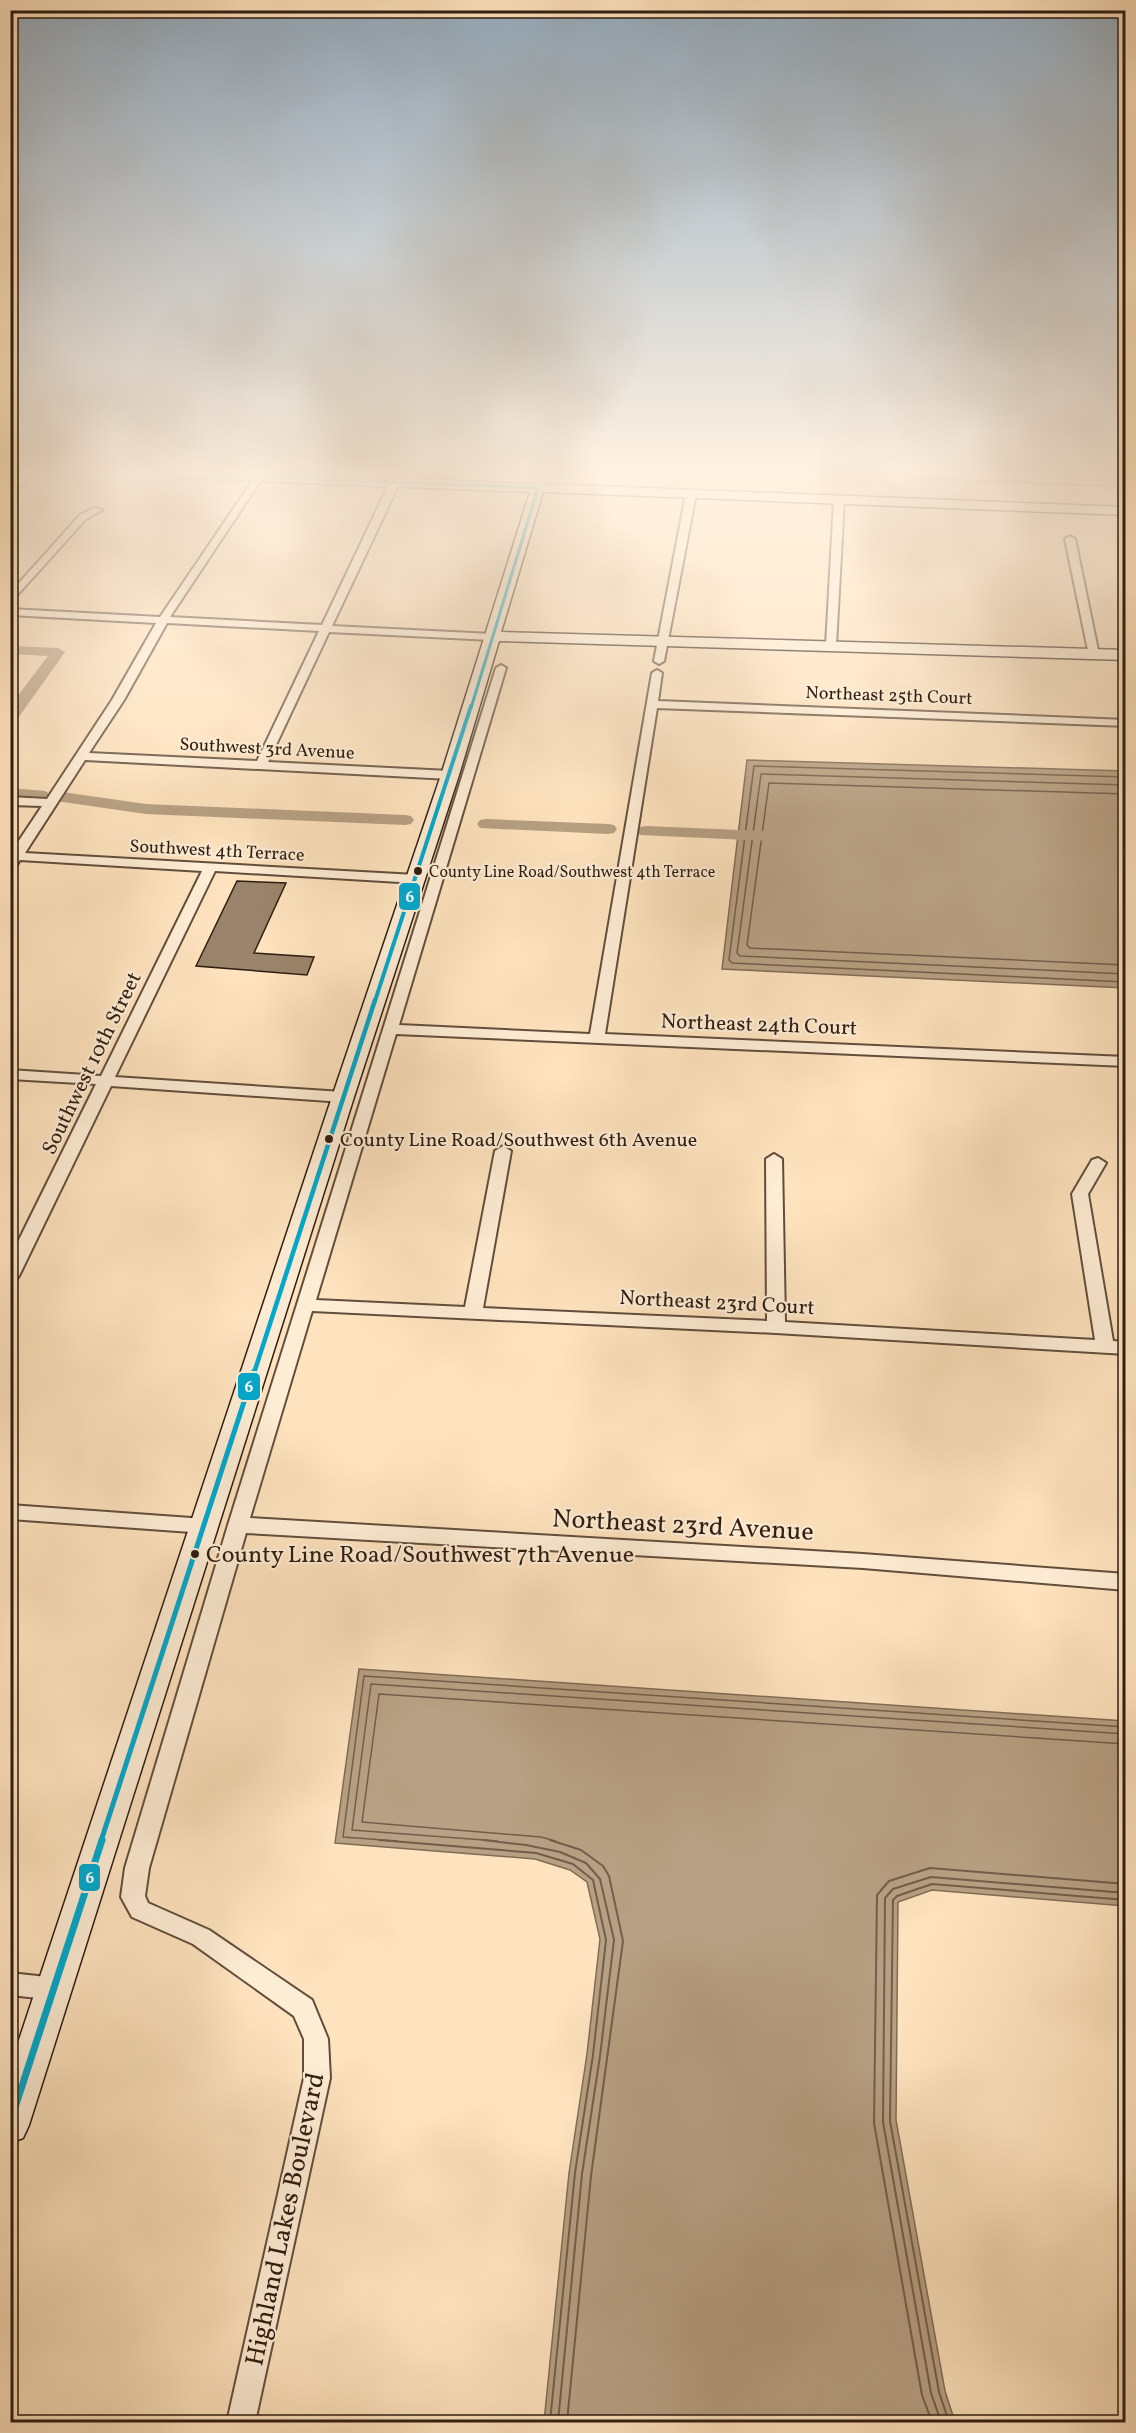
<svg xmlns="http://www.w3.org/2000/svg" width="1136" height="2433" viewBox="0 0 1136 2433" font-family="Vollkorn,serif">
  <style>
    .water { fill: #b7a083; stroke: #806c55; stroke-width: 1.5 }
    .lines { fill: none; stroke-linecap: round; stroke-linejoin: round }
    .shore-far1 { stroke: #725e4a; stroke-width: 1.5 }
    .shore { stroke: #725e4a; stroke-width: 2 }
    .canal { fill: #b7a083; fill-rule: evenodd }
    .building { fill: #9a846b; stroke: #2e1d11; stroke-width: 1.5 }
    .street-casing { stroke: #624e3c; stroke-width: 4 }
    .secondary-casing { stroke: #2e1d11; stroke-width: 3 }
    .street { fill: #feedd5; fill-rule: evenodd }
    .secondary { fill: #feedd5; fill-rule: evenodd }
    .bus-1-far4-casing { stroke: #feedd5; stroke-width: 6 }
    .bus-1-far3-casing { stroke: #feedd5; stroke-width: 8 }
    .bus-1-far2-casing { stroke: #feedd5; stroke-width: 9 }
    .bus-1-far1-casing { stroke: #feedd5; stroke-width: 10 }
    .bus-1-casing { stroke: #feedd5; stroke-width: 11 }
    .bus-1-far4 { stroke: #00a9ce; stroke-width: 3 }
    .bus-1-far3 { stroke: #00a9ce; stroke-width: 4 }
    .bus-1-far2 { stroke: #00a9ce; stroke-width: 4.5 }
    .bus-1-far1 { stroke: #00a9ce; stroke-width: 5 }
    .bus-1 { stroke: #00a9ce; stroke-width: 7 }
    .bus-dot { fill: #2e1d11; stroke: #feedd5; stroke-width: 2 }
    .labels { text-anchor: middle; stroke-width: 4.5; stroke-linejoin: round; paint-order: stroke }
    .far-bus-label { font-size: 16px; fill: #2e1d11; stroke: #feedd5; text-anchor: start }
    .far-street-label { font-size: 18px; fill: #2e1d11; stroke: #feedd5 }
    .bus-label { font-size: 20px; fill: #2e1d11; stroke: #feedd5; text-anchor: start }
    .street-label { font-size: 21px; fill: #2e1d11; stroke: #feedd5 }
    .near-bus-label { font-size: 24px; fill: #2e1d11; stroke: #feedd5; text-anchor: start }
    .near-street-label { font-size: 26px; fill: #2e1d11; stroke: #feedd5 }
    .line-badge { stroke: #feedd5; stroke-width: 2 }
    .badge-label { font-size: 16px; text-anchor: middle; font-weight: bold; fill: #fff }
  </style>
  <rect width="100%" height="100%" fill="#fee3be"/>
  <filter id="stains"><feTurbulence type="fractalNoise" baseFrequency=".00333" numOctaves="4"/><feColorMatrix values="0 0 0 0 .2 0 0 0 0 .09 0 0 0 0 .02 0 0 0 .5 -.17"/></filter>
  <radialGradient id="worn" r=".72"><stop offset=".6" stop-color="#630" stop-opacity="0"/><stop offset="1" stop-color="#630" stop-opacity=".3"/></radialGradient>
  <g class="water">
    <polygon points="747,760 1125,771 1125,988 722,969"/>
    <polygon points="359,1669 1125,1721 1125,1906 932,1890 898,1902 896,2120 945,2391 955,2422 544,2422 569,2173 587,2054 600,1939 587,1882 570,1870 535,1859 335,1843"/>
  </g>
  <g class="lines">
    <g class="shore-far1">
      <polyline points="1126,777 754,766 729,960 732,963 1126,982"/>
      <polyline points="1126,785 761,774 737,953 740,956 1126,974"/>
      <polyline points="1126,794 769,783 747,945 750,948 1126,965"/>
      <polyline points="397,1841 343,1837 364,1676 1126,1727"/>
      <polyline points="497,1841 352,1830 371,1684 1126,1734"/>
      <polyline points="555,1841 541,1837 362,1822 379,1694 1126,1744"/>
    </g>
    <g class="shore">
      <polyline points="379,1840 536,1853 573,1864 593,1880 606,1940 593,2055 575,2173 550,2422"/>
      <polyline points="483,1840 526,1845 560,1852 586,1863 600,1879 614,1940 600,2056 582,2174 558,2422"/>
      <polyline points="550,1840 581,1850 603,1866 609,1876 623,1941 591,2176 567,2422"/>
      <polyline points="932,2422 922,2395 874,2123 877,1895 889,1881 930,1868 1126,1884"/>
      <polyline points="941,2422 931,2393 883,2122 885,1898 893,1889 931,1877 1126,1893"/>
      <polyline points="949,2422 939,2392 890,2121 893,1900 897,1896 932,1884 1126,1900"/>
    </g>
    <g class="canal">
      <polygon points="10,646 58,648 65,652 16,721 10,723 10,706 48,656 10,654"/>
      <polygon points="10,788 45,791 53,796 45,801 10,798"/>
      <polygon points="62,792 146,804 405,815 411,816 414,820 411,824 405,825 146,814 56,801 54,797 56,793"/>
      <polygon points="486,819 608,824 614,825 617,829 614,833 608,834 480,828 477,824 480,820"/>
      <polygon points="646,826 767,831 773,832 776,836 773,840 767,841 640,835 637,831 640,827"/>
    </g>
  </g>
  <polygon class="building" points="237,881 286,883 254,953 314,957 307,975 196,966"/>
  <g class="lines">
    <g class="street-casing">
      <g id="street">
        <polygon points="23,474 32,474 10,496 10,487"/>
        <path d="M258,474l5,3 -93,140 152,8 68,-143 8,-2 2,2 -68,144 160,8 5,3 -5,3 -163,-8 -61,130 182,9 6,4 -6,4 -365,-19 -60,93 391,22 7,4 -7,4 -201,-12 -100,206 228,15 8,5 -8,5 -232,-16 -92,190 -3,4 -6,1v-23l86,-174 -86,-5v-9l91,6 101,-205 -182,-11 -5,8 -5,1v-15l32,-48 -32,-1v-8l37,2 65,-99 44,-77 -146,-8v-6l150,8 95,-140zM167,623l152,8 -62,130 -168,-8 35,-53z"/>
        <polygon points="691,491 696,494 664,661 659,664 654,661 686,494"/>
        <polygon points="839,497 844,500 836,646 831,649 826,646 834,500"/>
        <polygon points="94,508 102,510 86,519 10,603 10,593 80,515"/>
        <polygon points="1070,536 1075,539 1099,655 1094,658 1089,655 1065,539"/>
        <polygon points="501,665 506,668 399,1025 590,1034 652,673 657,670 662,673 658,701 1126,720 1126,726 657,708 605,1034 1126,1057 1126,1066 396,1034 316,1300 465,1307 495,1151 503,1146 511,1151 483,1308 767,1321 766,1159 774,1154 782,1159 785,1322 1095,1340 1072,1194 1092,1160 1098,1158 1106,1163 1088,1194 1113,1341 1126,1342 1126,1354 776,1333 312,1311 250,1518 863,1554 1126,1574 1126,1590 863,1568 246,1533 149,1868 145,1896 148,1903 209,1930 312,2000 328,2039 330,2078 255,2422 227,2422 304,2078 304,2039 294,2016 193,1944 132,1917 121,1897 125,1868 228,1525 496,668"/>
        <polygon points="10,1505 205,1519 212,1521 215,1526 212,1531 205,1533 10,1519"/>
        <polygon points="10,1973 56,1978 65,1981 68,1989 65,1997 56,2000 10,1995"/>
      </g>
    </g>
    <g class="secondary-casing">
      <g id="secondary">
        <polygon points="175,474 292,474 532,484 535,474 548,474 545,484 1126,507 1126,515 543,492 501,632 1126,650 1126,660 499,641 459,775 354,1097 29,2125 23,2138 10,2143 10,2067 332,1097 441,775 530,492 181,478"/>
        <polygon points="915,474 1033,474 1126,478 1126,486 921,478"/>
      </g>
    </g>
    <use href="#street" class="street"/>
    <use href="#secondary" class="secondary"/>
    <g class="bus-1-far4-casing">
      <polyline id="bus-1-far4" points="192,474 538,488 471,708"/>
    </g>
    <g class="bus-1-far3-casing">
      <polyline id="bus-1-far3" points="375,1001 471,706"/>
    </g>
    <g class="bus-1-far2-casing">
      <polyline id="bus-1-far2" points="254,1373 375,1000"/>
    </g>
    <g class="bus-1-far1-casing">
      <polyline id="bus-1-far1" points="101,1841 254,1371"/>
    </g>
    <g class="bus-1-casing">
      <polyline id="bus-1" points="10,2123 102,1840"/>
    </g>
    <use href="#bus-1-far4" class="bus-1-far4"/>
    <use href="#bus-1-far3" class="bus-1-far3"/>
    <use href="#bus-1-far2" class="bus-1-far2"/>
    <use href="#bus-1-far1" class="bus-1-far1"/>
    <use href="#bus-1" class="bus-1"/>
  </g>
  <linearGradient id="sky" x2="0" y2="1"><stop stop-color="#94acc0"/><stop offset="0.58" stop-color="#fff2e2"/><stop offset="1" stop-color="#fff2e2" stop-opacity="0"/></linearGradient>
  <rect width="1136" height="815" fill="url(#sky)"/>
  <g class="bus-dot">
    <circle cx="418" cy="871" r="5"/>
    <circle cx="329" cy="1139" r="5"/>
    <circle cx="195" cy="1554" r="5"/>
  </g>
  <g class="labels">
    <g class="far-bus-label">
      <text x="429" y="877">County Line Road/Southwest 4th Terrace</text>
    </g>
    <g class="far-street-label">
      <text transform="translate(889 695) rotate(2)" y="6">Northeast 25th Court</text>
      <text transform="translate(267 748) rotate(3)" y="6">Southwest 3rd Avenue</text>
      <text transform="translate(217 850) rotate(3)" y="6">Southwest 4th Terrace</text>
    </g>
    <g class="bus-label">
      <text x="340" y="1146">County Line Road/Southwest 6th Avenue</text>
    </g>
    <g class="street-label">
      <text transform="translate(759 1024) rotate(2)" y="7">Northeast 24th Court</text>
      <text transform="translate(91 1063) rotate(-64)" y="7">Southwest 10th Street</text>
      <text transform="translate(717 1302) rotate(3)" y="7">Northeast 23rd Court</text>
    </g>
    <g class="near-bus-label">
      <text x="206" y="1562">County Line Road/Southwest 7th Avenue</text>
    </g>
    <g class="near-street-label">
      <text transform="translate(683 1524) rotate(3)" y="9">Northeast 23rd Avenue</text>
      <text transform="translate(284 2219) rotate(-78)" y="9">Highland Lakes Boulevard</text>
    </g>
  </g>
  <g class="line-badge">
    <rect x="398" y="882" width="23" height="29" rx="6" fill="#00a9ce"/>
    <rect x="237" y="1372" width="24" height="29" rx="6" fill="#00a9ce"/>
    <rect x="78" y="1863" width="23" height="29" rx="6" fill="#00a9ce"/>
  </g>
  <g class="badge-label">
    <text x="410" y="902">6</text>
    <text x="249" y="1392">6</text>
    <text x="90" y="1883">6</text>
  </g>
  <rect width="1136" height="2433" fill="none" stroke="#fee3be" stroke-width="36"/>
  <rect x="12" y="12" width="1112" height="2409" fill="none" stroke="#2e1d11" stroke-width="3"/>
  <rect x="18" y="18" width="1100" height="2397" fill="none" stroke="#2e1d11" stroke-width="1.5"/>
  <rect width="100%" height="100%" filter="url(#stains)"/>
  <rect width="100%" height="100%" fill="url(#worn)"/>
</svg>
